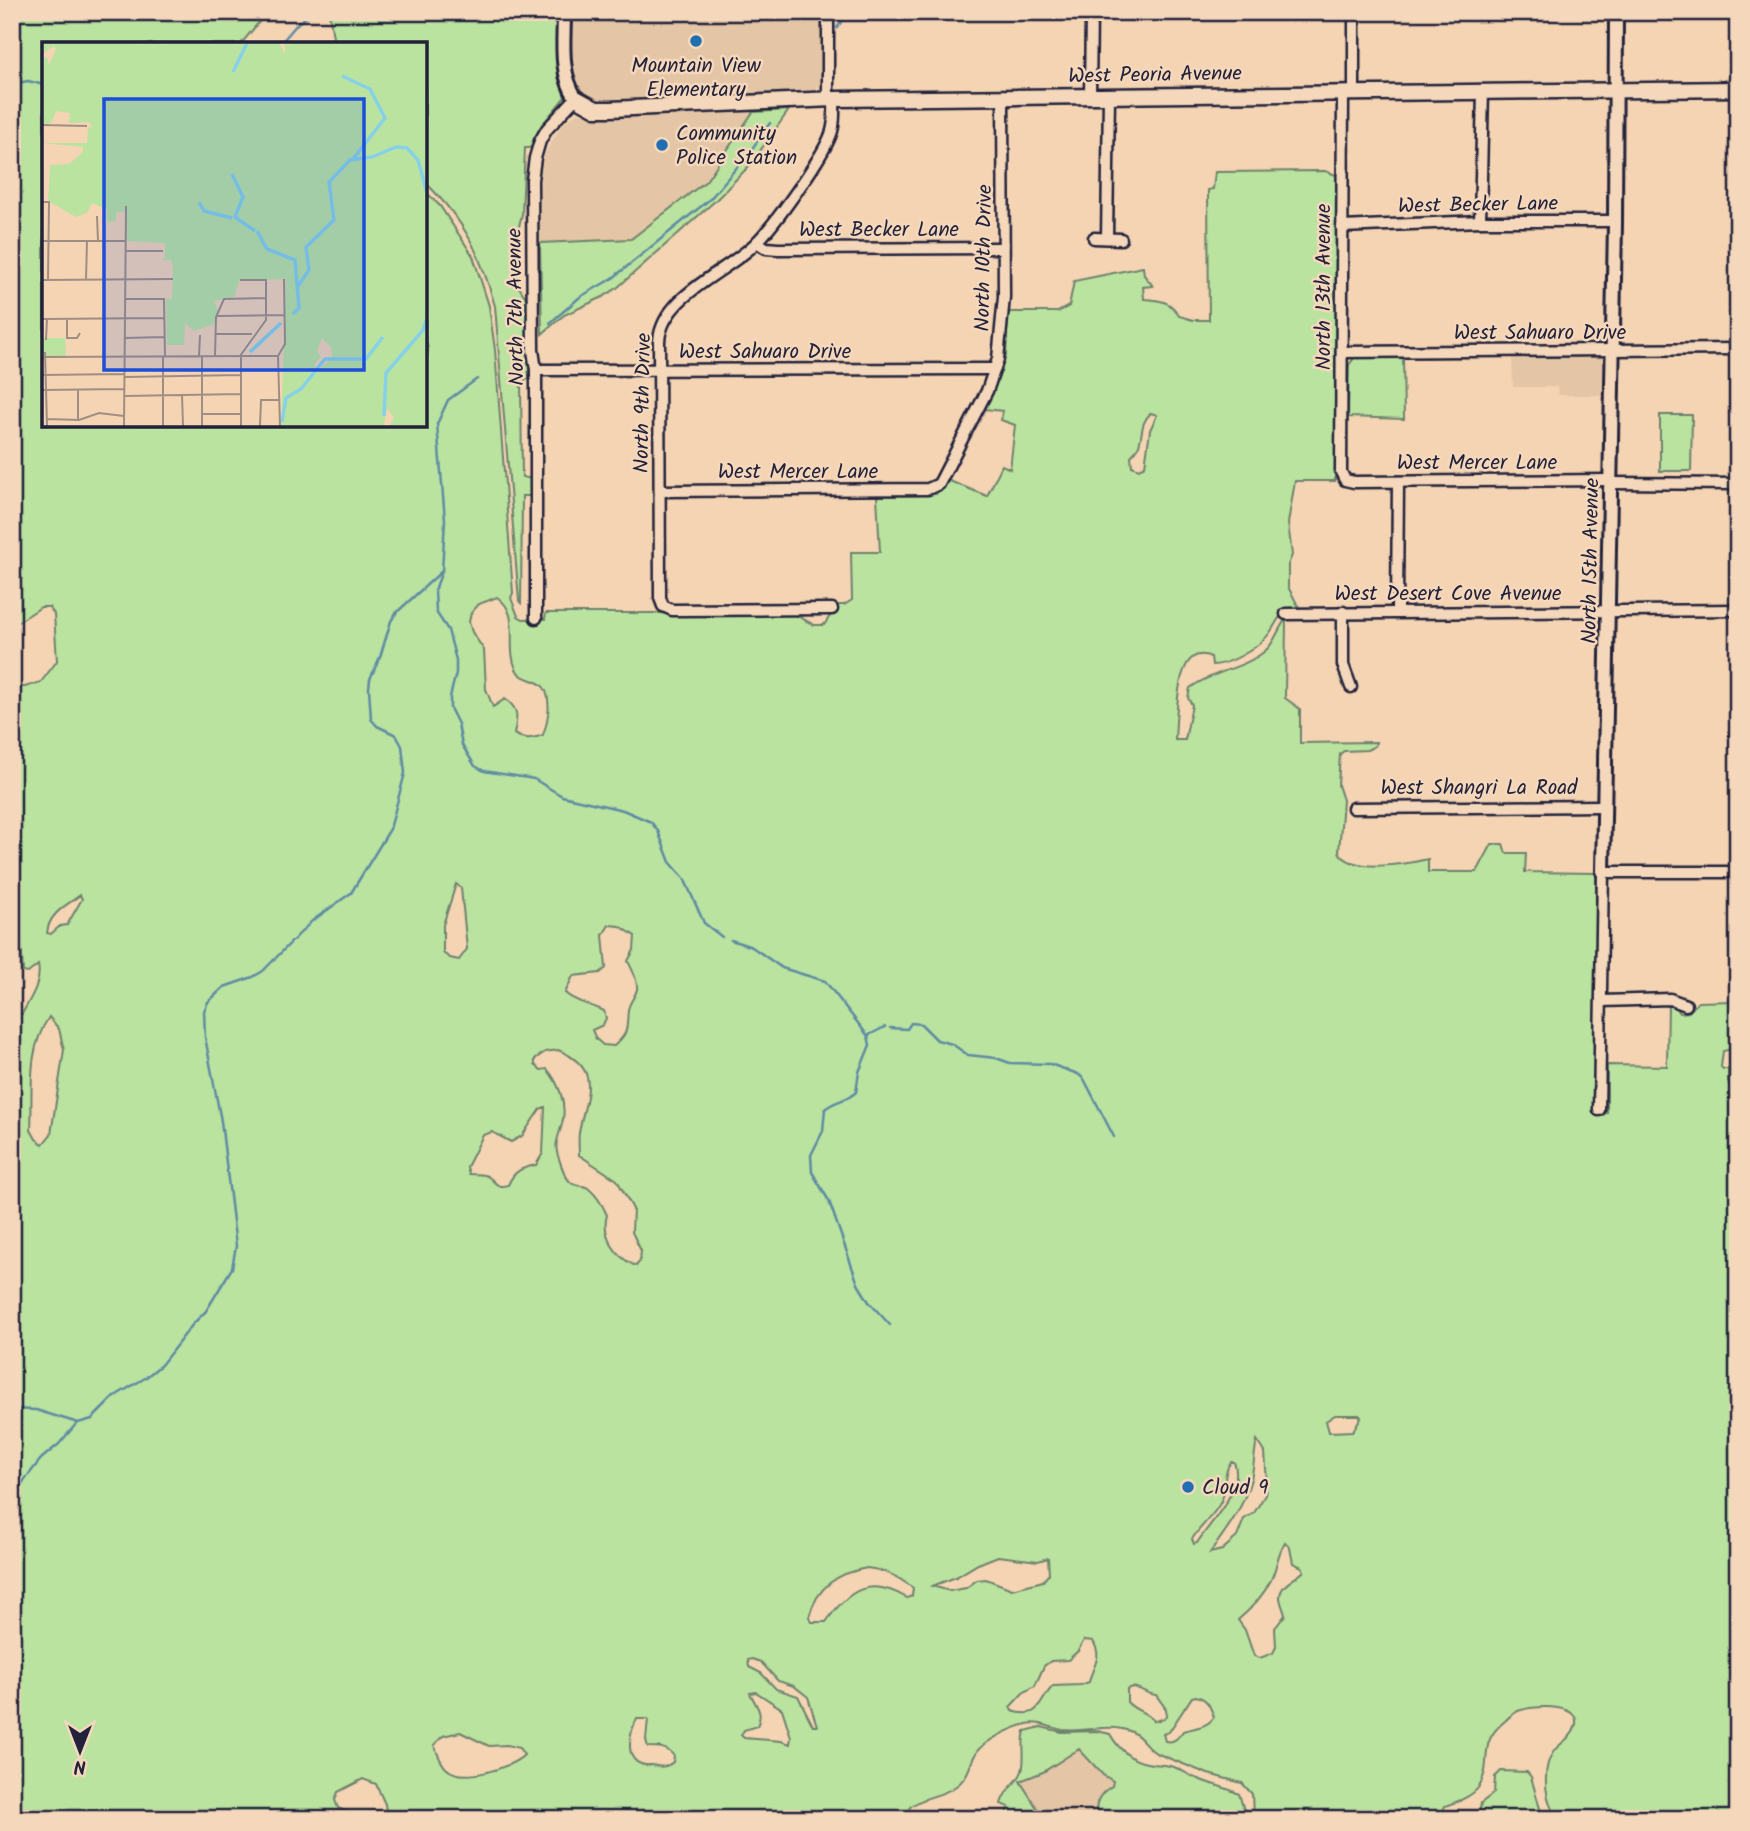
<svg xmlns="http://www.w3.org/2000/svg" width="1750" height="1831" viewBox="0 0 1750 1831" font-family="Kalam,sans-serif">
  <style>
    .built { fill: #e4c5a6 }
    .green { fill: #bae39f; stroke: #6e826d; stroke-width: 2; fill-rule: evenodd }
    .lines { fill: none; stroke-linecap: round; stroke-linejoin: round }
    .stream { stroke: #5f8ba3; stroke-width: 2.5 }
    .minor-casing { stroke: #22223b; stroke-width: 15 }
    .tertiary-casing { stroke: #22223b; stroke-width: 18 }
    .secondary-casing { stroke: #22223b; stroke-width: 19 }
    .minor { stroke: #f5d8bb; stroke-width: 10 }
    .tertiary { stroke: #f5d8bb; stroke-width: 12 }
    .secondary { stroke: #f5d8bb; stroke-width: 14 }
    .poi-dot { fill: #1f6fb2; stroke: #f5d8bb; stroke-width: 2.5 }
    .labels { text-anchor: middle; stroke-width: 5; stroke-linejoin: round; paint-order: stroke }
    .poi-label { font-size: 21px; fill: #22223b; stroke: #f5d8bb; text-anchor: start }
    .street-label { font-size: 21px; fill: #22223b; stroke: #f5d8bb }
    .inset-river { fill: none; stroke: #87d1e8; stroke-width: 3.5 }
    .inset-road { fill: none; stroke: #a08d83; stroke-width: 2 }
    .view { fill: #1d4ed8; fill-opacity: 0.15; stroke: #1d4ed8; stroke-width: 3.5 }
    .inset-edge { fill: none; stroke: #22223b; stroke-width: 3.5 }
  </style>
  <rect width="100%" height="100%" fill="#f4d4b3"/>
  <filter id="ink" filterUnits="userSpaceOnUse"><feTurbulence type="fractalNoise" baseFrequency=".0143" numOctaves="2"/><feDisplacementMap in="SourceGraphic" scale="14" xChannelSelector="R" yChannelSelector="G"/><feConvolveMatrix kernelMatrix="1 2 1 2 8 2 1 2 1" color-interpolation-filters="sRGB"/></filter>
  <g filter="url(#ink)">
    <g class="built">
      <polygon points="572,12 822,12 821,83 814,92 613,102 597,100 582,90 571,69"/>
      <polygon points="578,112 595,118 607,118 753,112 706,181 631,239 540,243 541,174 544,155 562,125"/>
      <polygon points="1512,355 1605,355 1603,395 1558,395 1557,387 1513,387"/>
      <polygon points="1079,1749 1103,1775 1113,1781 1097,1813 1106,1818 1114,1819 1088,1819 1062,1811 1056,1819 1044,1819 1020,1781 1043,1772"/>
    </g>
    <g class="green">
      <path d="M12,12h260l-13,10 -18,22h-197v381h381l1,-61 2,-15 -3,-13v-145l15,15 33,50 16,50 6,44 18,243 -2,5 7,18 5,3h22l1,-6h246l22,12h10l8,-12v-8h12l8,-5 -1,-48h29l-3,-56 59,-2 11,-14 40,16 15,-31 8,4 5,-44 -14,-5 2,-9 -19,-2 22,-54 2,-43h50l11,-6 5,-25 69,-14 1,8 9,11 -10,1 1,12c16,1 27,2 35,17l14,4h16l-1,-130 5,-1 2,-17 110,-1 11,4 -1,306h-40l-7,42 4,32 -4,10v22l13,24h-16c-7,6 -10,15 -16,23 -11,14 -39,31 -57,31l-1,-8c-37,-17 -34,63 -36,83h10l7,-35 -4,-7 2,-10c23,-17 53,-19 75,-37 10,-8 13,-23 21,-32l-1,79 15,11v34l76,-1 -1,4 -8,4 -23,1 -4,3 -2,31 5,15 -4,52c12,22 68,12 89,7v13h49l15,-28h11l3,9h20l-1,19 71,1 -1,241 12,-1v-48l60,1 1,-62 8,3 4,6 9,-1 9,-10 36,-1 -2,48 -9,2 -2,16 2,2h5v12l4,10h6v728h-260l3,-16 13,-10 1,-16 6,-6 26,1 4,5 10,35 7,1 4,-5c-8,-15 -9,-43 2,-57 5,-7 14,-11 19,-19 17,-30 -40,-27 -55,-21 -4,2 -9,6 -13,10 -30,24 -10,41 -27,67 -7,9 -22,14 -33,18l-5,13 -341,-1c-7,-14 1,-25 13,-32l1,-5 -10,-6 -24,-26 -36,23 -23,9 24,38h-37l-3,-2 5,-10 -8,-3c5,-18 17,-20 21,-33 4,-14 -1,-26 3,-40l16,-4 21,5 35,-1 13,3c8,14 20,26 37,29 9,2 18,1 27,4 8,3 16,9 24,12 14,6 28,8 41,15l5,16 9,5 -1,-21 -10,-11 -34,-9 -52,-21c-10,-5 -13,-16 -24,-21 -23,-10 -45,1 -69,-2 -12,-2 -24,-9 -36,-6 -16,4 -36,14 -48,25 -10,10 -7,28 -26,39 -14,9 -29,8 -43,19l-2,8 4,4h-525l-2,-15 -9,-20 -13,-5 -25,13 -3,8 3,8 25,11h-351v-806l10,1c8,-15 20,-32 16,-49l-10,8 -5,-1 -2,-31 -9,-2v-252h13l16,-5 16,-21 -3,-47 -5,-7h-8l-29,19zM1151,413l6,2 -7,15 -5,36 -6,3 -7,-3 -1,-10c16,-14 5,-30 20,-43zM497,597c25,17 8,48 19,72 6,13 25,9 30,22 5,13 2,31 -3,44 -12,4 -18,5 -29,-1 3,-16 6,-25 -9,-35l-12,8 -7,-18 -2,-39 -12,-18 -3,-10 2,-9 8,-9zM456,884l5,4 6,61 -8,11 -9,-2 -7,-5v-28zM80,895l2,4 -15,26 -7,1 -9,8 -4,-1c2,-20 19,-27 33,-38zM609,925l11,1 15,10 -1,14 -6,11c4,8 10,19 9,28 -1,7 -8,13 -9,21 -2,18 2,22 -14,36l-11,-1 -7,-6 -4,-9 11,-5 3,-7 -2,-7c-14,-7 -28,-8 -39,-18l8,-17 27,-3 6,-5 -3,-33zM49,1017l10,12 5,21 -13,84 -8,10 -7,-5 -5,-9c2,-39 -5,-79 18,-113zM558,1050c46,19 27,47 21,83 -1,7 0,15 0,22l38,25 16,29 -1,23 9,19 -1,10 -4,5c-20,-8 -35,-31 -29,-51 -4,-9 -10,-20 -19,-27 -4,-3 -10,-1 -15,-4 -8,-4 -12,-20 -15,-28 -5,-14 3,-23 5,-37 3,-18 -5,-37 -16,-50l-6,1 -6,-5v-6l10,-7zM545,1107l-2,46 -7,12c-15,3 -22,6 -28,20 -13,4 -12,-4 -21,-9 -4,-2 -12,-2 -18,-2l-2,-7 16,-32 9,-3 19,10 11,-6 18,-27zM1335,1415h24l2,2 -8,14 -24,1 -3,-11zM1257,1440l8,12 2,32 -2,11 -11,18 -10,6 -7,18 -15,13 -12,3c18,-26 32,-42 41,-74 3,-12 3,-26 6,-39zM1231,1462h3c11,27 -23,59 -37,81l-3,1 -2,-5c9,-14 27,-28 31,-43 3,-12 0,-24 8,-34zM1285,1542l5,6 3,15 9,4 2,4c-8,8 -24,13 -24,26 0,6 4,12 5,18l-10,13 1,19 -3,6 -13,5 -6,-2 -9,-26 -7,-10c13,-11 25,-24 33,-40 6,-13 6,-25 14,-38zM998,1556l40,5 10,-3 1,16 -6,7 -31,8 -26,-10 -9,1 -11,8 -16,3 -18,-5 24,-9 22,-13zM867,1568c19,2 31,9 46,20l-1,8 -5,2c-37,-22 -58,-9 -81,24h-14l-3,-5c8,-31 29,-44 58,-49zM1084,1640l9,1c10,18 0,23 -4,41l-8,3 -28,1c-15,16 -12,34 -41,25l-2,-4 13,-14 12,-7 9,-20 7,-5 17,-1 10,-9zM752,1659l9,3 17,19 16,5 14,11 9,29h-4l-15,-30 -22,-7 -15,-16 -12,-6 -1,-7zM1132,1687c9,1 14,7 24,8l10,14 1,6 -4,4 -9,2c-9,-10 -19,-10 -27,-19v-13zM756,1692l26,17 9,28 -1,7 -9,-3 -37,-3 -3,-3 3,-5 13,-4c7,-14 -1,-20 -7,-33zM1196,1696c12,3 14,10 18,21 -6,10 -20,11 -31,14 -5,7 -9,12 -18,10l-2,-7 6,-2 23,-35zM637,1719h11l-2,21 2,7c11,0 19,0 26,9l-1,6c-7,6 -12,5 -21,3 -3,0 -7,1 -11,-1 -17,-6 -11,-33 -4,-45zM460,1732l29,14 18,-1 12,3 5,7c-13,13 -61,28 -77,14 -7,-6 -9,-16 -13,-24l9,-9z"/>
      <path d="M329,12h229v65l7,20 -24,29 -11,22h-5l-3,66 -7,29 2,41 11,17 1,78 -8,1 1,97 11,2v17h-11l-1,107 -2,-2 -24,-295c-16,-56 -29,-83 -70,-124v-138h-91z"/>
      <polygon points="789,110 750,165 716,200 617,288 603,297 564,315 542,334 540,243 631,239 706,181 753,112"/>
      <polygon points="1354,358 1403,358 1404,419 1348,417 1349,365"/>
      <polygon points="1660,415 1692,415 1691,471 1660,471"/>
    </g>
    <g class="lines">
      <g class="stream">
        <polyline points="837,28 848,12"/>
        <polyline points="280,44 298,23 313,12"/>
        <polyline points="12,84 28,81 44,85"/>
        <polyline points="550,323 580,297 613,278 710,199 749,153 770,123"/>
        <polyline points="477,379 448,400 437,424 445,520 442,571 435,590 436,612 448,630 456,660 456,673 450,697 450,708 458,724 462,745 475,766 484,771 534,779 562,796 623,810 651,822 658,831 670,862 684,878 704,923 722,937"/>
        <path d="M731,940l21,7 30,21 43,13 43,55 2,9 -11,27 -3,20c-9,9 -21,8 -31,17l-2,22 -12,24 1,17 17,29 29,83 11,18 21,23"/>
        <polyline points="890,1028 907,1029 911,1023 921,1024 937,1040 952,1044 968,1055 996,1058 1010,1063 1050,1064 1078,1074 1084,1079 1114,1137"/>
        <polyline points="869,1035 885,1027"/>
        <polyline points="12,1409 36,1410 78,1423 92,1419 115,1396 145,1378 161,1365 193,1324 206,1311 232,1268 236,1246 221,1121 205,1037 204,1011 208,1002 224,987 253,977 263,971 312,921 351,893 390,829 405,773 402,746 396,735 377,726 371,719 369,688 370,679 380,657 391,621 396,613 442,571"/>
        <polyline points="12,1496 41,1459 59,1444 77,1423"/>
      </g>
      <g class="minor-casing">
        <g id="minor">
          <polyline points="1354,12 1354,93"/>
          <polyline points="1343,93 1341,472 1345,480 1354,482 1610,480"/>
          <polyline points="1090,96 1091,12"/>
          <polyline points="828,100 828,12"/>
          <polyline points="1480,221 1483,91"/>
          <polyline points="1342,227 1480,221 1615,221"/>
          <polyline points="1094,238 1121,239"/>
          <polyline points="1107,238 1109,96"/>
          <polyline points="757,242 766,248 778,249 1003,248"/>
          <polyline points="1342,352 1738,349"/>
          <polyline points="536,370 995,369"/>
          <polyline points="1610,483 1738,484"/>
          <polyline points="661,491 928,489 939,484 987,391 998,359 1004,297 1003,97"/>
          <path d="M832,609l-160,1 -9,-4 -3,-8 -1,-257c3,-46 69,-69 98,-99 18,-18 69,-89 75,-111 3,-10 2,-21 2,-32"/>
          <polyline points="1343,612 1343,665 1351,687"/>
          <polyline points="1397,612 1398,482"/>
          <polyline points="1286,614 1738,610"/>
          <polyline points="536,618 536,370 533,350 532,180 535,158 540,141 547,129 576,98"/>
          <polyline points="1353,808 1604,806"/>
          <polyline points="1602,1001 1670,999 1686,1005"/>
          <polyline points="1599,1110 1603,872 1738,872"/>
        </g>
      </g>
      <g class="tertiary-casing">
        <g id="tertiary">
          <path d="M564,12c0,30 -5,60 12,86"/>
          <polyline points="1603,872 1615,224 1616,12"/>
        </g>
      </g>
      <g class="secondary-casing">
        <polyline id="secondary" points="576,98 596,109 610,109 834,99 1738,89"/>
      </g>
      <use href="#minor" class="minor"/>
      <use href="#tertiary" class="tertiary"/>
      <use href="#secondary" class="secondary"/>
    </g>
  </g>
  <g class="poi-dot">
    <circle cx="696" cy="41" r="7"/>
    <circle cx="662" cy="145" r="7"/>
    <circle cx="1188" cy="1487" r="7"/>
  </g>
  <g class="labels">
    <g class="poi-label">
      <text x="696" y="72" text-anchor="middle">Mountain View<tspan x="696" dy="24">Elementary</tspan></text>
      <text x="676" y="140">Community<tspan x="676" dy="24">Police Station</tspan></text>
      <text x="1202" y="1494">Cloud 9</text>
    </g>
    <g class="street-label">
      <text transform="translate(1155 74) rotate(-1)" y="7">West Peoria Avenue</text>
      <text transform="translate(1478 204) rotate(-1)" y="7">West Becker Lane</text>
      <text x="879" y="236">West Becker Lane</text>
      <text transform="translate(983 258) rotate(-89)" y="7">North 10th Drive</text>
      <text transform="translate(1323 287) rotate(-90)" y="7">North 13th Avenue</text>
      <text transform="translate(515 307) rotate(-91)" y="7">North 7th Avenue</text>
      <text x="1540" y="339">West Sahuaro Drive</text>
      <text x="765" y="358">West Sahuaro Drive</text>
      <text transform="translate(642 403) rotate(-89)" y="7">North 9th Drive</text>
      <text x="1477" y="469">West Mercer Lane</text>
      <text x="798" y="478">West Mercer Lane</text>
      <text transform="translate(1590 561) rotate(-89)" y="7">North 15th Avenue</text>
      <text x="1448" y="600">West Desert Cove Avenue</text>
      <text x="1479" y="794">West Shangri La Road</text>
    </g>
  </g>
  <g transform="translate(42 42)">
    <rect width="385" height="385" fill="#f4d4b3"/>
    <path d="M0,1h237l6,11v-11h142v383h-38l5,-8 -7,-10 -3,18h-103l5,-147 -47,2 -5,16 -20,4 4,9 -4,14 -20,7 -9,-8 -1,22h-17l-1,-46h6l1,-32 -2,-7h-11l5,-2v-15l-38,-2 -2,-29h-9v9l-9,1v-13l-15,-6 -5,10 -11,4 -28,-16 2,-36 19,-1 14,-12v-5l-41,-4h45l1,-15 4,-2 -3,-4 -20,1 1,-10 -14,-2 -5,12 -9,2v-66l5,-2 2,8 7,-16 -2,-3 -12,8zM280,296l9,9 1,10 -14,14 -4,-7 7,-7 -4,-6zM0,296h23l1,18h-24z" fill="#bae39f" fill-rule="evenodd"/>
    <path class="inset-river" d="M191,30l14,-29M300,34l28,13 15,29 -32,41M330,115l24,-10 11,1 11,12 9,33M190,132l11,23 -8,20 20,14M157,160l5,9 28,7M215,189l10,18 28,11 4,48 -6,6M256,244l11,-16 -3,-23 28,-27 -5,-38 21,-22 22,-3M208,310l31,-29M342,374l2,-43 37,-43 4,-12M240,380l4,-24 15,-9 24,-30h41l17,-22"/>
    <path class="inset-road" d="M0,83l45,1M0,160h7l-1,78M55,174l1,25M0,199h84M84,209h37M0,238l131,-1M44,238l1,-39M83,257h39l1,58M174,274l68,-1M0,277l123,-1M25,277v19h10l3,-5M173,292h37M82,296l41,-1M4,298l1,-21M3,310l2,74M157,314l1,-21M173,314l1,-39 8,-18 42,-1M198,314l26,-36v-40h-26M0,315l236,-1M121,315v69M0,333l82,-1M82,335l117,-2M0,348l82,-1M140,353l1,31M82,354l117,-2M160,372h39M5,377l32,1 20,-7 25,3M36,377v-30M82,384l2,-220M160,384v-70M199,384v-70M218,384l1,-26h19M238,384l-2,-70 7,-12 -1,-65"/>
    <path class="view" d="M62,57h260v271h-260z"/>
    <rect width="385" height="385" class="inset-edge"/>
  </g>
  <rect width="1750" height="1831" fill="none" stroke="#f5d8bb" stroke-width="42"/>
  <rect x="21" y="21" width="1708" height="1789" fill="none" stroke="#22223b" stroke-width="2.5" filter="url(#ink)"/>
  <g transform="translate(80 1751) rotate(180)" stroke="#f5d8bb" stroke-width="5" paint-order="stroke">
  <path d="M0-5L12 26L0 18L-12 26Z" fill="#22223b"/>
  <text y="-10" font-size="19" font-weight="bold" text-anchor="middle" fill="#22223b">N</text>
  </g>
</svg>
